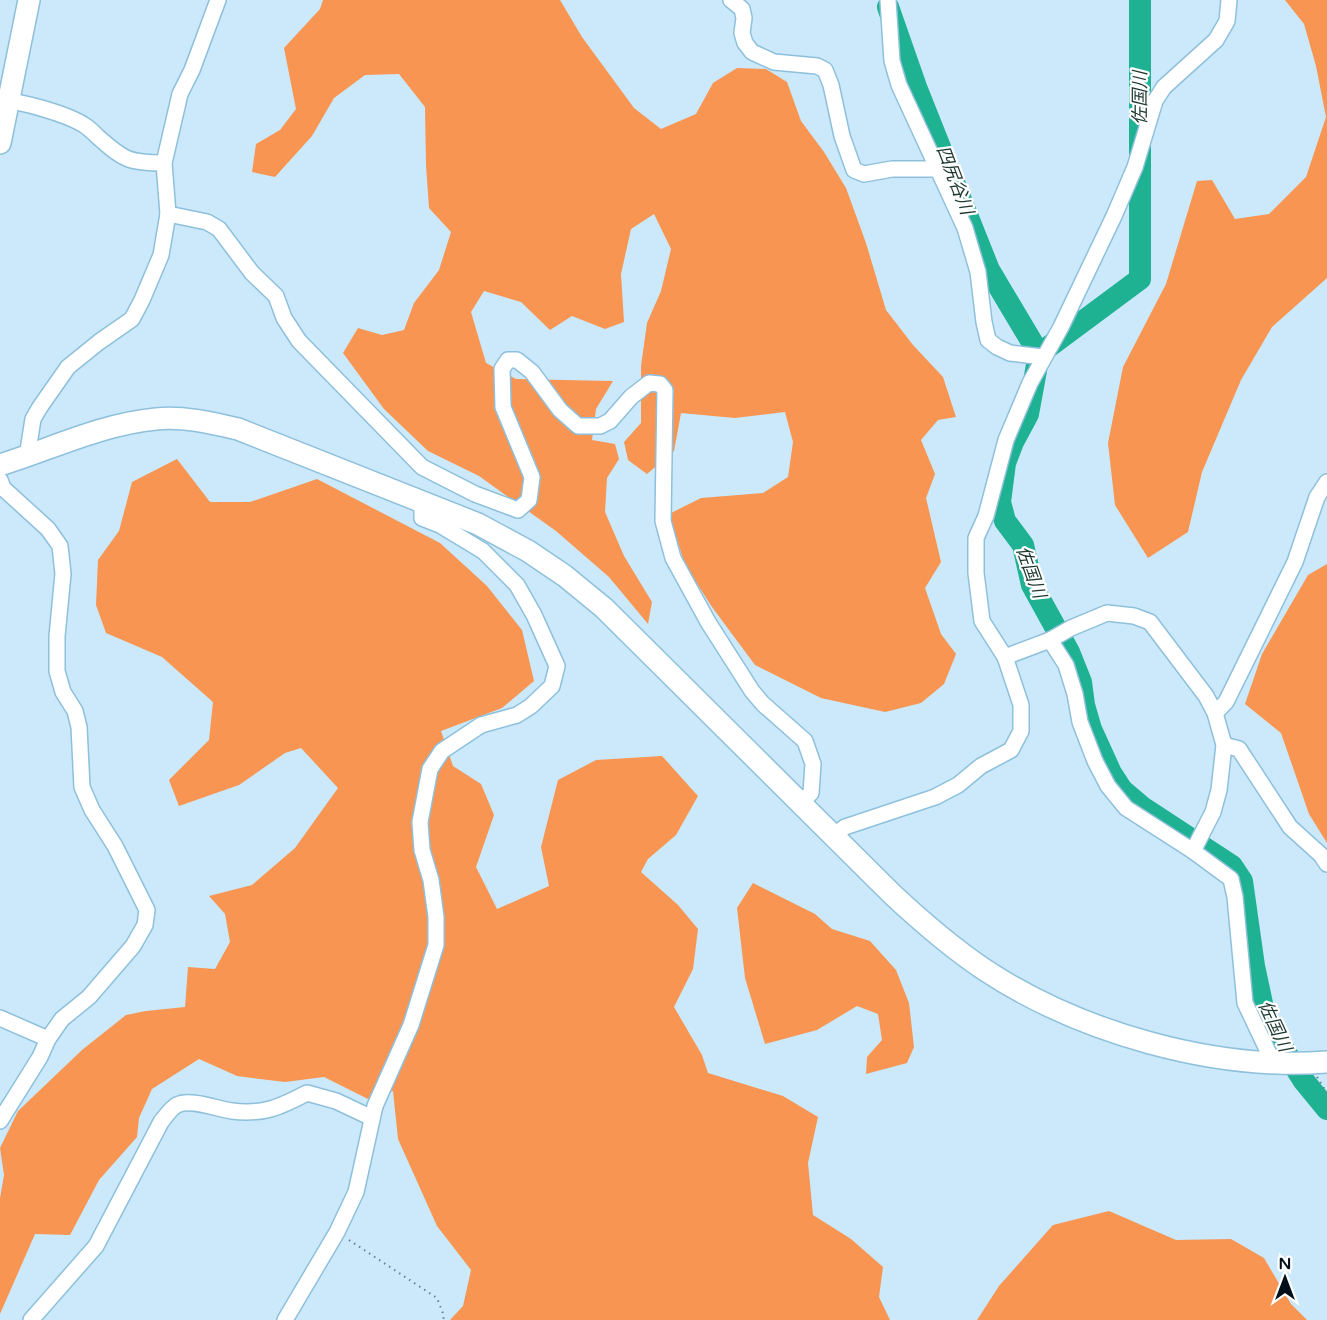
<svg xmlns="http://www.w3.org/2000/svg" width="1327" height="1320" viewBox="0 0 1327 1320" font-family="'Varela Round','Noto Sans JP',sans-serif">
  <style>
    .green { fill: #f89552 }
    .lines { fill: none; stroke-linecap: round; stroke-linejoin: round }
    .river { stroke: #1eb292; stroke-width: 22 }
    .street-casing { stroke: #8ec0dc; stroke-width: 18 }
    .secondary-casing { stroke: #8ec0dc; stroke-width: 24 }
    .path { stroke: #697f8d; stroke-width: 2; stroke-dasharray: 1.5 4.5; stroke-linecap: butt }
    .street { stroke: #fff; stroke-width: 15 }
    .secondary { stroke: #fff; stroke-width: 21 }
    .labels { text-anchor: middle; stroke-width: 4.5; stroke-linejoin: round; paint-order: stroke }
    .water-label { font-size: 18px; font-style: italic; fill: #1d3930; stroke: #fff }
  </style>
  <rect width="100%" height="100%" fill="#cbe9fa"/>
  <g class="green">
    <polygon points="323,0 560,0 582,37 634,108 661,129 696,114 713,83 737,68 766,69 787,82 801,121 824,152 846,188 866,243 886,310 913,345 943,377 956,417 938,420 921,440 935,474 926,498 941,562 925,588 941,634 956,654 944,684 921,703 885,712 821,698 755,665 712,607 685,565 669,514 701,498 763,493 788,477 793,442 785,412 735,418 681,413 674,451 647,474 628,460 624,442 641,423 641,366 647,323 661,291 671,249 654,214 631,229 621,274 624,322 605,329 572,316 550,330 521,302 484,291 471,312 486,363 516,379 613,381 596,409 592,440 615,444 619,459 607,478 605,512 624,556 652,602 648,624 609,577 556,531 479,476 428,451 384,409 343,353 358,328 382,335 404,330 414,303 439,270 451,232 429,208 426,165 425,107 399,74 365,75 334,98 312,136 275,177 252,172 256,144 280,130 296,109 284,48 320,9"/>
    <polygon points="1285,0 1327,0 1327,278 1272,327 1241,380 1202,472 1188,532 1148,558 1115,505 1108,443 1123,367 1166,284 1197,181 1212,180 1235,219 1269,214 1306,177 1326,117 1316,66 1304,24"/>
    <polygon points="177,459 210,502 250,502 317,479 440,543 487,586 522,630 534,681 502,708 441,731 453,766 481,784 494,815 476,867 497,909 549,886 541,847 558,780 596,760 662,756 698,796 676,835 648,859 641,872 678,905 698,929 693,969 674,1007 702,1055 708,1073 783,1096 818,1117 808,1163 813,1215 851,1239 883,1267 879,1297 890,1320 450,1320 463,1306 471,1270 437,1226 398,1139 393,1091 368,1099 324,1077 285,1082 237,1076 199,1059 152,1089 139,1118 137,1137 99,1180 70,1235 35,1234 0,1314 0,1198 4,1175 0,1148 18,1111 82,1050 126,1015 146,1011 185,1007 188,967 215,969 230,942 225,914 209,896 252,885 295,848 338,788 301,748 285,753 239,785 179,806 169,780 209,740 213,702 162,657 106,633 96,605 98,560 119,531 132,482"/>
    <polygon points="1327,564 1327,843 1309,814 1281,733 1245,704 1262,654 1308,575"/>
    <polygon points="753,883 815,914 832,929 870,941 896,970 909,1003 914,1047 907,1063 866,1074 867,1057 882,1040 878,1014 857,1006 817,1030 765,1044 745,978 737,908"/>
    <polygon points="1109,1211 1176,1240 1231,1239 1264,1258 1291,1304 1307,1320 977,1320 999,1286 1053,1225"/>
  </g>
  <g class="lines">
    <g class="river">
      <polyline points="1140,0 1140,279 1039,354 1028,414 1013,442 1005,463 1000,502 1005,521 1023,545 1032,585 1069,652 1081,682 1084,705 1091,729 1111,773 1122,790 1142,807 1232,866 1242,881 1254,966 1263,1008 1279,1042 1304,1081 1327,1109"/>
      <polyline points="888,7 916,87 989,270 1039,354"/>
    </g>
    <g class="street-casing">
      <g id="street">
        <polyline points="731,0 742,9 744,18 742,33 745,43 752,52 774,62 817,66 825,70 831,85 842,136 854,170 864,174 892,169 939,169"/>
        <polyline points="888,0 892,61 899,85 965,228 978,272 984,322 988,340 997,347 1010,353 1043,357"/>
        <path d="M0,100c21,1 67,14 84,25 5,3 10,8 14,12 26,23 31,26 66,26"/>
        <polyline points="168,214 207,222 219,229 252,273 276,296 284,318 299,341 422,467 475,494 518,510 529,500 532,477 503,407 502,369 508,360 517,360 532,372 560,410 578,426 600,426 610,421 631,397 649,383 660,384 665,390 663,521 673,558 708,622 752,691 763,704 805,741 813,764 811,793 800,804"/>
        <polyline points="27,457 33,419 40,407 68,367 99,342 132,319 142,300 161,255 168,214 164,163 180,94 192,70 218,0"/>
        <polyline points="0,480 3,488 48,529 60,546 63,574 57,636 57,671 63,692 75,711 79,727 82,787 92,810 115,846 147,910 145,925 133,946 89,997 62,1019 48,1039 40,1057 0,1121"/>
        <polyline points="1050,640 1066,665 1075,694 1080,722 1095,761 1108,786 1126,808 1193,851 1231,879 1235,897 1245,1003 1273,1062"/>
        <polyline points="1005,657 1050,640 1071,628 1107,613 1134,616 1150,622 1206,696 1215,713 1224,745 1219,790 1213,812 1193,851"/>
        <polyline points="1215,713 1226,702 1295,562 1317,497 1327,482"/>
        <polyline points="1224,745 1239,749 1290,827 1321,855 1327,864"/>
        <polyline points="833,836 845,827 935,797 958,785 981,766 1011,750 1021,731 1021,705 1005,657 982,621 976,573 976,538 986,516 1006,440 1030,383 1061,327 1114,216 1135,167 1155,101 1164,87 1216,40 1227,21 1229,0"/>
        <polyline points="0,1018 48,1039"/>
        <path d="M31,1320l65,-74 65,-124c4,-5 10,-14 16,-17 13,-7 40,4 55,6 32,4 48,-4 75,-18l29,8 36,17"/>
        <polyline points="285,1320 337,1232 356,1192 375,1106 411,1025 436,945 436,917 431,880 422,850 420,822 430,769 442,751 481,725 517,715 531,706 552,686 557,666 534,615 517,585 483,551 440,525 422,518 422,501"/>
      </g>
    </g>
    <g class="secondary-casing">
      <g id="secondary">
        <polyline points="0,143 29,0"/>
        <path d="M0,465c51,-16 102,-41 156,-46 27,-3 56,4 82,10l240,95 50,27 37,25 39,32 289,287c29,27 59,53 92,75 94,62 229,101 342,92"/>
      </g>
    </g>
    <g class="path">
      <polyline points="1317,1077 1327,1093"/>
      <polyline points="349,1240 437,1298 444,1316 443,1320"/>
    </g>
    <use href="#street" class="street"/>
    <use href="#secondary" class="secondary"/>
  </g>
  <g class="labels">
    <g class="water-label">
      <text transform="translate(1140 98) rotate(-90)" y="6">佐国川</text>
      <text transform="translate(955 180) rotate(69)" y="6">四尻谷川</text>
      <text transform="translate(1031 572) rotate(70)" y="6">佐国川</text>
      <text transform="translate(1275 1026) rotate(65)" y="6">佐国川</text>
    </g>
  </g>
  <g transform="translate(1285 1278)" stroke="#ffffff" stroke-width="4.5" paint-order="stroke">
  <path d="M0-4.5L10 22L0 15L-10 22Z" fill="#000f19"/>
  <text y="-9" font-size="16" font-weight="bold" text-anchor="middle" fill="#000f19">N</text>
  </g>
</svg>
